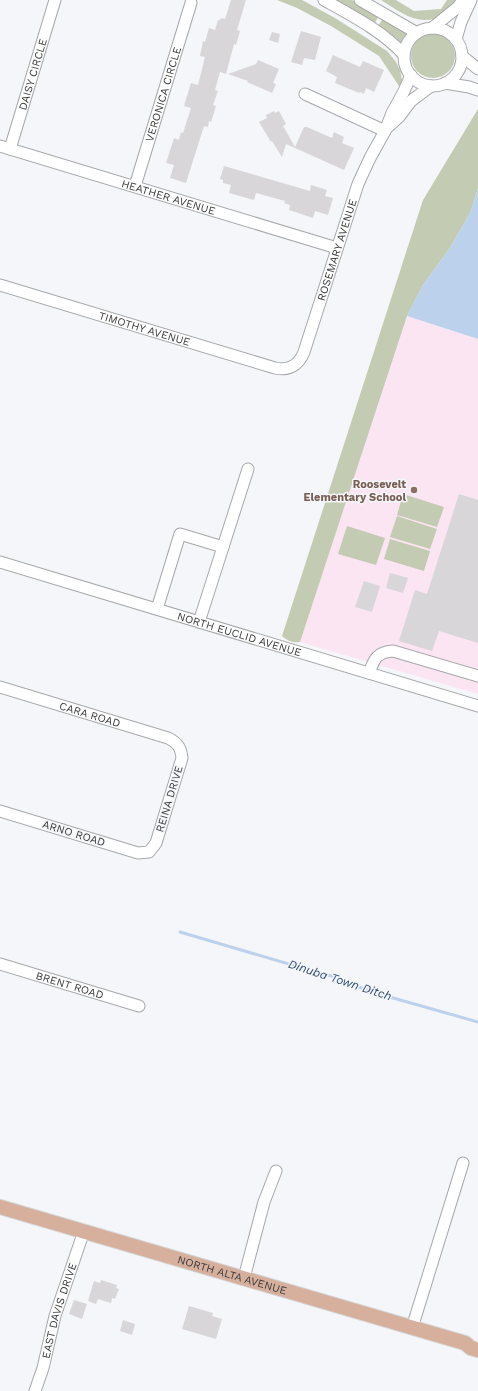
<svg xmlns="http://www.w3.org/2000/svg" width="478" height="1391" viewBox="0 0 478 1391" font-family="'Work Sans',sans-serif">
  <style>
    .education { fill: #fbe5f2 }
    .green { fill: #c3cbb2 }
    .water { fill: #bcd1ec }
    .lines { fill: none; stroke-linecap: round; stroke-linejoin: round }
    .stream { stroke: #bcd1ec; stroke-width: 3 }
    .building { fill: #d8d6d9 }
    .minor-casing { stroke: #a6a8aa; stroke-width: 13 }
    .major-casing { stroke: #d4d4d4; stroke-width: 16 }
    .minor { stroke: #fff; stroke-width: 11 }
    .major { stroke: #d6af9d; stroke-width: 14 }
    .education-dot { fill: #8d6e63; stroke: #f5f6f9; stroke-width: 1.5 }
    .labels { text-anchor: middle; stroke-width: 3; stroke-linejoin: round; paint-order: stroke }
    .street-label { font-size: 11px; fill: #3a3a3b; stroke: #f5f6f9 }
    .education-label { font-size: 11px; font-weight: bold; fill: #785e54; stroke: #f5f6f9; text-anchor: end }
    .water-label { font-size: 12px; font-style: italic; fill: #2e4c73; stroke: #f5f6f9 }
  </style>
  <rect width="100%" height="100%" fill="#f5f6f9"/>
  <polygon class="education" points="407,316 478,339 478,694 300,642"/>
  <g class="green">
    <polygon points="277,0 302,0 335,18 387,51 396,62 400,70 402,80 401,89 379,56 331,26 297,8"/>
    <polygon points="334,0 352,0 378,17 374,25"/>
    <path d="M381,0h15l18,11 27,-2 6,-9h11c-5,5 -11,11 -16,15 -22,14 -43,-4 -61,-15z"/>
    <polygon points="383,19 407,33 400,44 377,27"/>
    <circle cx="433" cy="56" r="22"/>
    <path d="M478,109v79l-7,23 -21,37 -27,37 -16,31 -107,326c-8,1 -12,-1 -18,-6l141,-436z"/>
    <polygon points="403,494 444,507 437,527 397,515"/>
    <polygon points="397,516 437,529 430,549 390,537"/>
    <polygon points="347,526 385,538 376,565 338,554"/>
    <polygon points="390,539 430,551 424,571 384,559"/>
  </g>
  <polygon class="water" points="478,188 478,339 407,316 423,285 450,248 471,211"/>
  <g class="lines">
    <polyline class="stream" points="180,932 323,974 337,977 341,980 372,992 478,1022"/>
  </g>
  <g class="building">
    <polygon points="231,0 246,0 237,30 240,31 236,45 234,44 226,74 220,72 215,90 218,91 213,105 216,106 211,122 209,121 208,127 204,126 186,183 170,178 174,165 166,163 174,138 179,140 181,132 183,133 191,108 184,106 191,83 198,85 205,57 200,56 203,41 205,42 209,28 215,30 218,20 220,20 221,18 225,19"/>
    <polygon points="301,31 321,37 315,60 304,58 302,65 291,62"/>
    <polygon points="272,32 280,34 278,43 269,40"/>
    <polygon points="333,55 360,67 363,61 384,70 374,92 366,88 364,94 360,92 359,93 335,83 337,77 326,71"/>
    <polygon points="258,60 279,69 273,83 276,84 272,93 247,82 248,81 228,74 256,64"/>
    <polygon points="274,111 275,113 279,111 286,124 283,126 295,147 304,127 307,127 332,138 334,132 344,137 342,143 354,148 344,170 286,144 282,157 272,141 271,142 259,122 267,118 266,115"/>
    <polygon points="224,166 310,191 311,185 327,190 325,196 333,198 328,215 315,211 313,218 289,210 290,205 284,203 285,201 256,193 254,200 229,193 231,185 223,183 223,180 220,179"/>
    <polygon points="459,494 478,500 478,643 439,631 432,651 399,641 415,590 427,594"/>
    <polygon points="390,573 408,578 403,593 386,588"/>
    <polygon points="364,581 380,586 372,612 355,607"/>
    <polygon points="101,1280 117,1285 116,1288 119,1289 115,1299 112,1298 111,1303 98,1299 96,1304 88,1301 94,1281 100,1283"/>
    <polygon points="74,1300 87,1304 82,1319 69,1314"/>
    <polygon points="189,1306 213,1313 212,1316 222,1319 216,1339 182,1329"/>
    <polygon points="123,1320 135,1324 132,1335 120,1331"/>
  </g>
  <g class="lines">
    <g class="minor-casing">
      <g id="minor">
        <path d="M324,0c27,15 60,32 80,55"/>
        <polyline points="360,0 417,33"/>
        <polyline points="432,28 458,7 463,0"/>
        <circle cx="433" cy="57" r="29"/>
        <polyline points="456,39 461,22 471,0"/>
        <polyline points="462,56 478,69"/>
        <polyline points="445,83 469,87 478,90"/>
        <polyline points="305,94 385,131"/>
        <polyline points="388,127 399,117 411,101 431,86"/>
        <path id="s1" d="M0,146l337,102"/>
        <path id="s2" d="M10,149l45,-149"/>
        <path id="s3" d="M135,186l56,-183"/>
        <path id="s4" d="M0,285l275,83c14,3 24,-3 29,-16l54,-168 12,-26 15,-27 7,-18 12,-22 7,-16"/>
        <polyline points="223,547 248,469"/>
        <path id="s5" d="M0,562l478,144"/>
        <polyline points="157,609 180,534 223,547 199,622"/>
        <path d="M369,673c5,-14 8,-21 24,-22l85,25"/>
        <path id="s6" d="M0,687l168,51c10,5 13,10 14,20l-26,85 -7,9 -11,1 -138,-42"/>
        <path id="s7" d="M0,964l139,42"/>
        <polyline points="244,1278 264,1202 276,1171"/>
        <polyline points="412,1328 463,1163"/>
        <path id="s8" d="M35,1391l8,-23 12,-52 29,-85"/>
      </g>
    </g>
    <g class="major-casing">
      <g id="major">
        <path id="s9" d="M0,1207l465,136 6,5 7,2"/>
      </g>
    </g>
    <use href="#minor" class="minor"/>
    <use href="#major" class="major"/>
  </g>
  <circle class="education-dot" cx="414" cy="490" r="4"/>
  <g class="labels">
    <g class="street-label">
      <text dy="4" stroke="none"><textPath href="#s2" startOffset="78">DAISY CIRCLE</textPath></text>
      <text dy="4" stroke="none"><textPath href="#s3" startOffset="96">VERONICA CIRCLE</textPath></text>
      <text dy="4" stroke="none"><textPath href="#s1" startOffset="176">HEATHER AVENUE</textPath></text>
      <text dy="4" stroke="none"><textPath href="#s4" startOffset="431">ROSEMARY AVENUE</textPath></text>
      <text dy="4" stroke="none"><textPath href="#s4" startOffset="151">TIMOTHY AVENUE</textPath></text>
      <text dy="4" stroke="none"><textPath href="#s5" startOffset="250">NORTH EUCLID AVENUE</textPath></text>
      <text dy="4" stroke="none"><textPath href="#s6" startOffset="94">CARA ROAD</textPath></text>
      <text transform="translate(169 799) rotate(-73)" y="4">REINA DRIVE</text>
      <text transform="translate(74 833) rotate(17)" y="4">ARNO ROAD</text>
      <text dy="4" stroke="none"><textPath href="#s7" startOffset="73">BRENT ROAD</textPath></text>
      <text dy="4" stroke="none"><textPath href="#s9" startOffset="242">NORTH ALTA AVENUE</textPath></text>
      <text dy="4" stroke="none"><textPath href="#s8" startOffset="84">EAST DAVIS DRIVE</textPath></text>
    </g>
    <g class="education-label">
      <text x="406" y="488">Roosevelt<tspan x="406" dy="13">Elementary School</tspan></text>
    </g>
    <g class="water-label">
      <text transform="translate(340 980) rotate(18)" y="4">Dinuba Town Ditch</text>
    </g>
  </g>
</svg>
